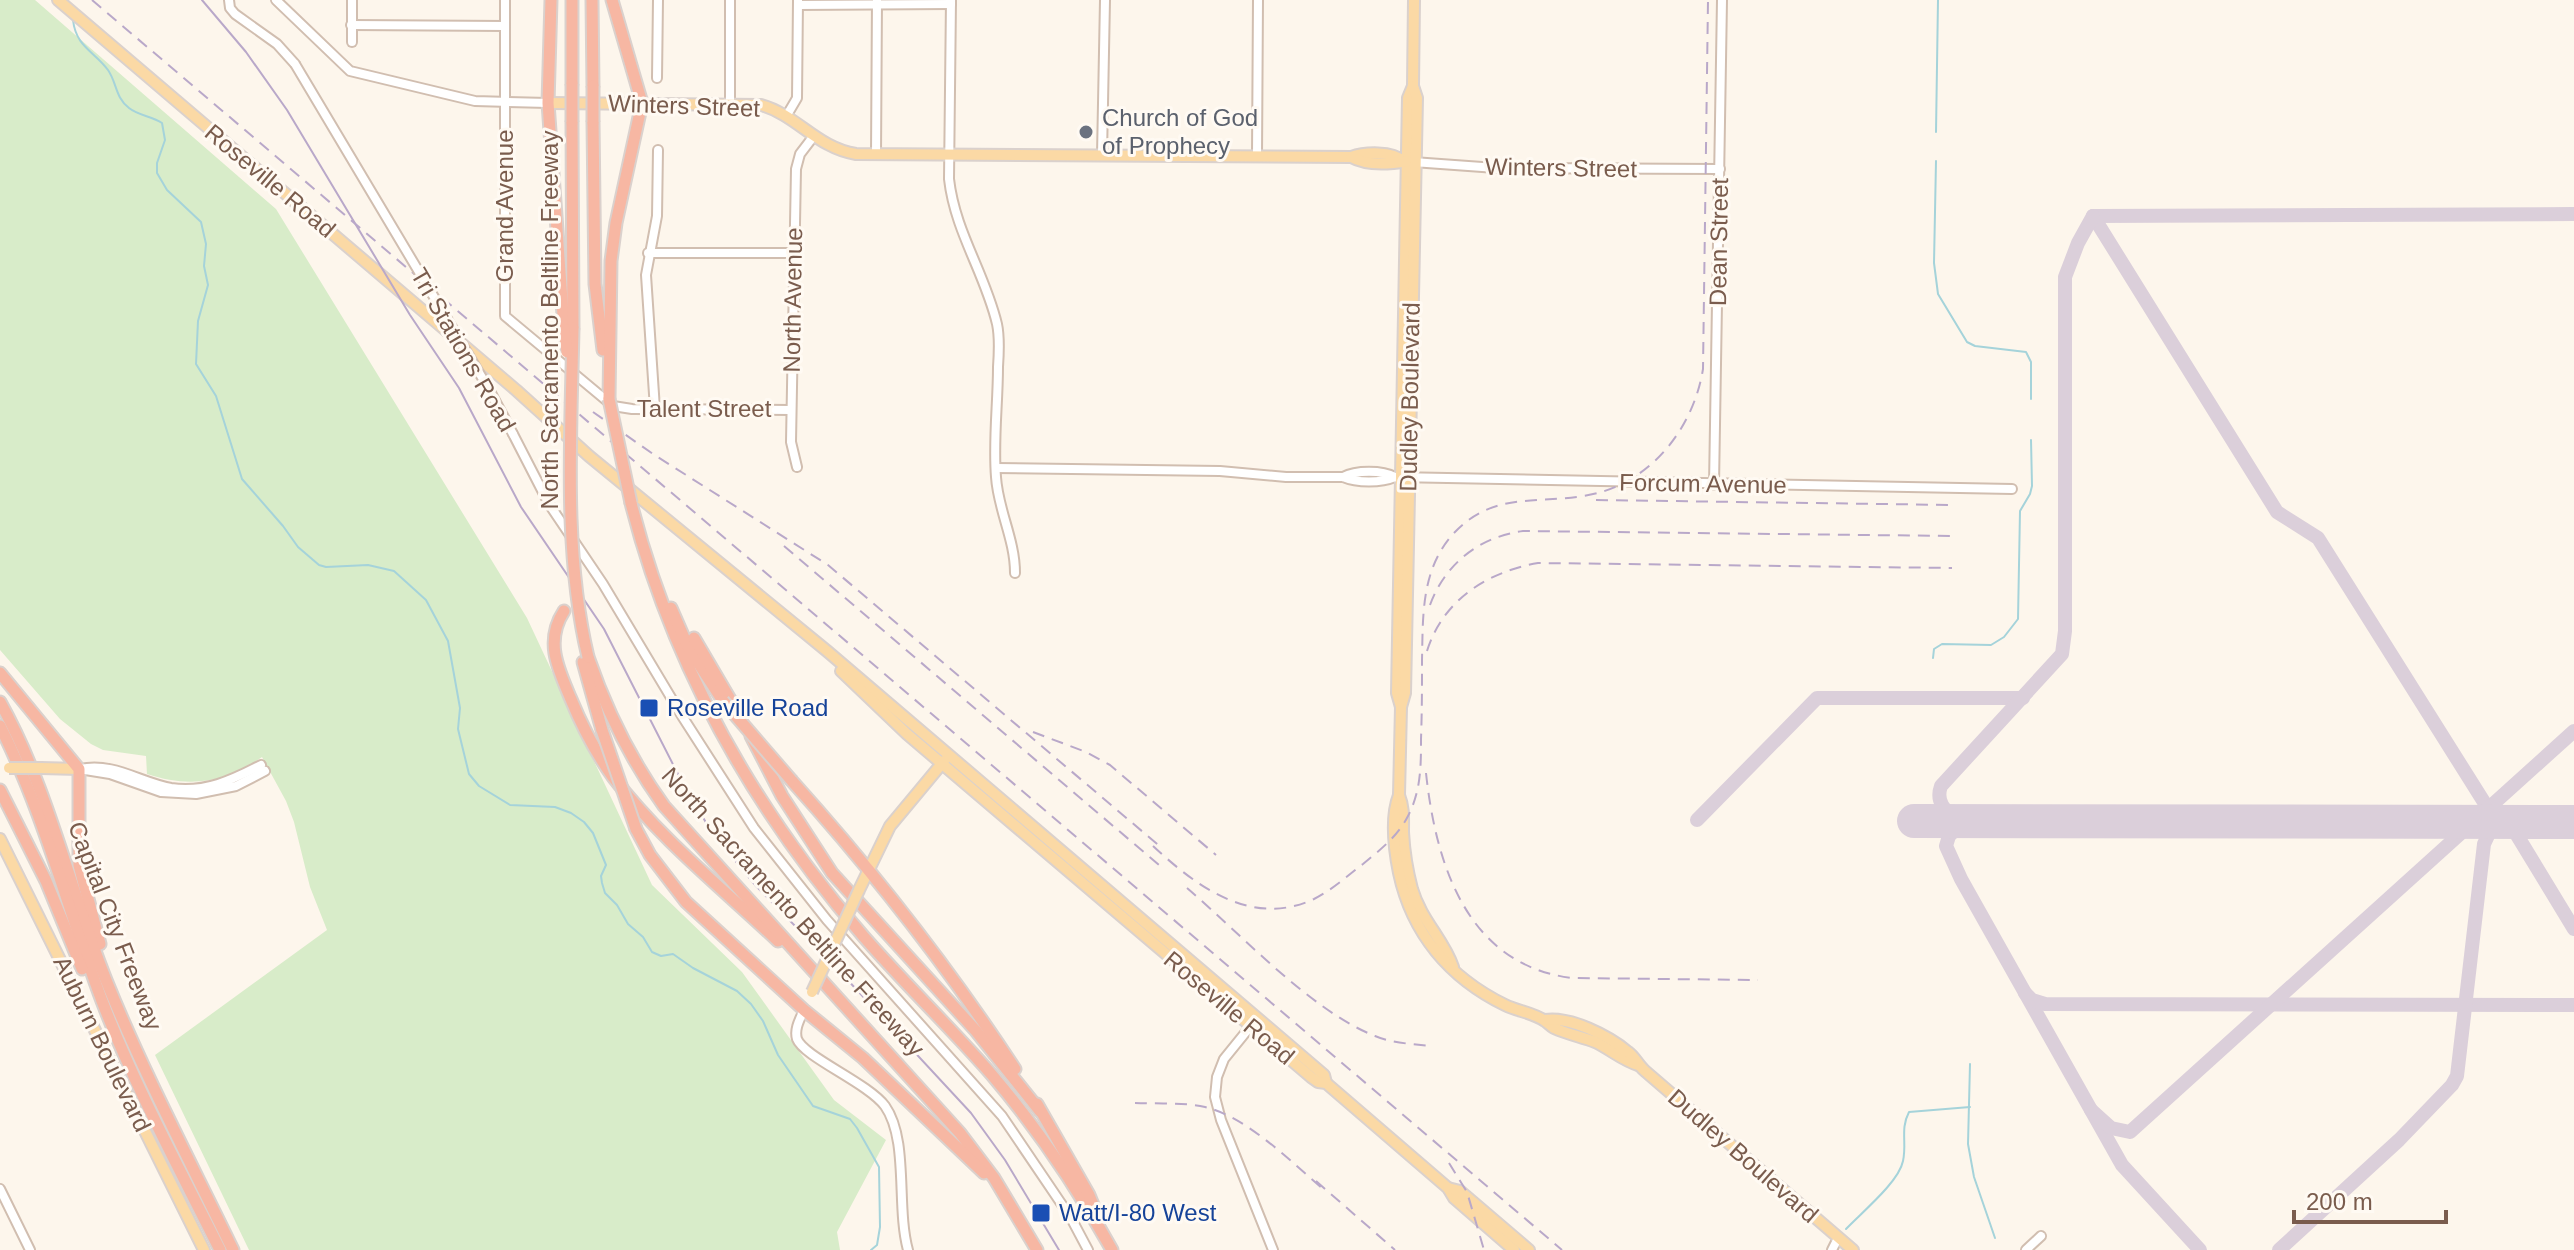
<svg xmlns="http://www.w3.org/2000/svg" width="2574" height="1250" viewBox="0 0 2574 1250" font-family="Arial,sans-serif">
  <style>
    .green { fill: #d8ecc9 }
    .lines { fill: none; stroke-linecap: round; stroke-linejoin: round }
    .stream { stroke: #a5d3da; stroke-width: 2 }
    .taxiway { stroke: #dbcfda; stroke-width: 14 }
    .runway { stroke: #dbcfda; stroke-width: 34 }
    .minor-casing { stroke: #d1beb0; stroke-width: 12 }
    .major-casing { stroke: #dad1cd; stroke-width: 14 }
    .highway-casing { stroke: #dad1cd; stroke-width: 15 }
    .minor { stroke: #fff; stroke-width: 8 }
    .major { stroke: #fbd9a5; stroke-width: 10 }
    .highway { stroke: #f7b7a3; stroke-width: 11 }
    .tram { stroke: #b9a8c9; stroke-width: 2 }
    .rail { stroke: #b9a8c9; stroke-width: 2; stroke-dasharray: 12 8; stroke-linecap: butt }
    .minor-bridge-casing { stroke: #d1beb0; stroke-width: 12; stroke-linecap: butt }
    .major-bridge-casing { stroke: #dad1cd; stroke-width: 14; stroke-linecap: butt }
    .highway-bridge-casing { stroke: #dad1cd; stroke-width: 15; stroke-linecap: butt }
    .minor-bridge { stroke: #fff; stroke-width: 8 }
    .major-bridge { stroke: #fbd9a5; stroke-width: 10 }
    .highway-bridge { stroke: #f7b7a3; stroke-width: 11 }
    .worship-dot { fill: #6b7280; stroke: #fffaf3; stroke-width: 3 }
    .transit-dot { fill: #1a4fb4; stroke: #fffaf3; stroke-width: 3 }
    .labels { text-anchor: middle; stroke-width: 6; stroke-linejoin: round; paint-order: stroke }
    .street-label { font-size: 24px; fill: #7a5c4d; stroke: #fffaf3 }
    .worship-label { font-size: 24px; fill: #5b616d; stroke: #fffaf3; text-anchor: start }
    .transit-label { font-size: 24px; fill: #164399; stroke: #fffaf3; text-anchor: start }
  </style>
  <rect width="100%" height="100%" fill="#fdf6ec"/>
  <path class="green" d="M0,0h35l241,209 251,409 125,267 90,87 92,128 52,40 -49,92 3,18h-591l-94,-195 172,-125 -17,-43 -16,-65 -8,-21 -24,-44c-36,26 -73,31 -115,17l-1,-18 -43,-6 -12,-6 -31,-25 -60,-69z"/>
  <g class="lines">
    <g class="stream">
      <path d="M73,20c3,27 21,31 35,50 9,13 7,27 21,38 10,8 23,8 33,15l3,17 -8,23v10l10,17 34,32 5,22 -2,22 4,19 -10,36 -2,43 20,32 26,83 41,47 15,21 21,18 7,2 42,-2 26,6 32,29 22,41 12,67 -2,21 11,45 10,12 31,19 45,2 16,6 13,9 9,11 13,32 -5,11 1,7 3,10 12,12 11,19 15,13 9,15 9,4 12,-2 20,14 44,23 14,13 12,17 15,34 35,51 37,13 7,9 22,39 1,60 -3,18 -6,5"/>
      <polyline points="1936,132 1938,0"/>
      <polyline points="1936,161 1934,263 1938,294 1967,342 1975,346 2026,352 2031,362 2031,399"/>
      <polyline points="1933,658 1934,649 1942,644 1991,645 2004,637 2018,619 2020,511 2030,494 2032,486 2031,440"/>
      <polyline points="1970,1064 1968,1144 1974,1177 1995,1238"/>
      <path d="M1846,1229c15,-16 53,-47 57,-68 4,-18 -3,-32 6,-49l61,-5"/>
    </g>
    <g class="taxiway">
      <polyline points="2093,216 2277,512 2318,538 2489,810 2495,816 2509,822 2574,929"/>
      <polyline points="2093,216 2574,214"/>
      <polyline points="1697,820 1817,698 2023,698"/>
      <path d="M1958,821c-12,-10 -23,-18 -17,-35l121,-132 3,-23v-354l13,-34 15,-27"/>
      <polyline points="1964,821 1949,836 1946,846 1961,879 2122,1165 2200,1250"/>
      <polyline points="2025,993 2032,1000 2045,1004 2574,1005"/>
      <polyline points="2091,1110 2111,1128 2130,1132 2574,731"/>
      <polyline points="2279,1250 2399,1140 2452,1085 2457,1076 2484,844 2491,829 2507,822"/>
    </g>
    <polyline class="runway" points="1914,821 2574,822"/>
    <g class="minor-casing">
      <g id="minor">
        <polyline points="229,0 230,8 235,14 277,44 295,64"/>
        <polyline points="276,0 350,71 475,101 548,103"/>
        <polyline points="505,0 505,316 613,406 632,409 791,410"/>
        <path d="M951,0l-2,179c6,53 36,94 48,145 3,14 2,29 1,43 0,36 -5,74 -2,110 2,33 19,62 19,96"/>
        <polyline points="798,5 951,4"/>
        <polyline points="351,25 505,26"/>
        <polyline points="352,42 352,0"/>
        <polyline points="657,78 658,0"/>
        <polyline points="730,103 730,0"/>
        <polyline points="787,115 797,98 798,1"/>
        <polyline points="876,155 877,0"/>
        <polyline points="1102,155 1105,0"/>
        <polyline points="1257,155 1258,0"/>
        <polyline points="1413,162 1496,168 1720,169"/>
        <polyline points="648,253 794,253"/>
        <polyline points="655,409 646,275 657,216 658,150"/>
        <polyline points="513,434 549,504 603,584 682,716 754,828 827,920 1002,1116 1071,1218 1088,1250"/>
        <polyline points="797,467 791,442 796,169 800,154 813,137"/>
        <path d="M996,468l224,3 66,6h57c14,6 38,6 52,0l617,12"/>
        <path d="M1343,477c13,-7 39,-7 52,0"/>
        <polyline points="1714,485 1722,0"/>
        <polyline points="79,769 110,774 161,792 196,794 236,786 265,771"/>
        <path d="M80,769c34,-7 59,13 91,19 34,5 61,-8 90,-23"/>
        <path d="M804,1010c-4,9 -10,19 -7,29 7,18 71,44 88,67 24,34 11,101 23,144"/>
        <polyline points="1254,1022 1224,1059 1217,1077 1215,1097 1221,1120 1273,1250"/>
        <polyline points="0,1189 30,1250"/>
        <polyline points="1832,1250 1838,1238"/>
        <polyline points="2026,1250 2041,1236"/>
      </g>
    </g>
    <g class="major-casing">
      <g id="major">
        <polyline points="58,0 516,390 589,456 827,651 1324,1075 1326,1083"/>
        <path d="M1414,0l-1,86 -5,12 -11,595 4,14 -2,88c5,13 4,23 4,37 1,19 4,38 9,57 9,31 32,51 41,78"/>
        <path d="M548,103l213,2c36,10 56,43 95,49l495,3c14,-5 41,-6 52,4"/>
        <path d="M1351,157c16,9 39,7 56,4"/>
        <polyline points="841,671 907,734 1311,1077 1318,1082 1326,1083 1448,1188 1454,1198 1514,1250"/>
        <polyline points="1401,707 1405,693 1417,98 1413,86"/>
        <polyline points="41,768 79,769"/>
        <path d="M1399,795c-9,23 -5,53 0,78 13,61 51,105 106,132 12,6 29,8 40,16 3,2 6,5 9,7 13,6 28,9 41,14 15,7 27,18 43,23"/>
        <polyline points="0,839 204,1250"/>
        <polyline points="859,890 890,826 944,761"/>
        <path d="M1545,1020c25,-4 64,16 83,32 7,5 10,13 17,19l208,179"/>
        <polyline points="1448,1188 1460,1191 1529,1250"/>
      </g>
    </g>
    <g class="highway-casing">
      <g id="highway">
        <polyline points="551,0 548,103 564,329"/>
        <polyline points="592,0 593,86"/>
        <polyline points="572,84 572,0"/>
        <polyline points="572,122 573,328"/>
        <polyline points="593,122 595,284 603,350"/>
        <polyline points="609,399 611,261 616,223 642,103 612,0"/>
        <path d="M631,503c41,162 124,308 233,434 41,47 87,91 128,138 45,53 86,114 120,175"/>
        <polyline points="671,608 688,647 723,701"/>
        <path d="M564,611c-19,29 -7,56 6,86 11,27 26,56 43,80 47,62 109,111 165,164"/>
        <polyline points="694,638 741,718"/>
        <path d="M588,657c19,55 42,102 76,149l296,327 34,45 43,72"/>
        <polyline points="583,662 602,730"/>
        <polyline points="0,673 79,769 79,865 100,944"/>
        <path d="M0,702c49,88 69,186 106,278 37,92 84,181 127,270"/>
        <path d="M0,726c44,87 68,184 102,275 33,86 77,167 118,249"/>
        <polyline points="751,736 782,796 832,873 976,1031 1040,1111"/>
        <path d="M792,781c81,90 156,186 223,288"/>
        <polyline points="0,790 46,881 82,969"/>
        <polyline points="636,829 650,855 686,902 804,1010 863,1058 984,1173"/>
        <polyline points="1037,1104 1089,1195 1096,1212"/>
      </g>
    </g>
    <use href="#minor" class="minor"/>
    <use href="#major" class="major"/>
    <use href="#highway" class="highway"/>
    <polyline class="tram" points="202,0 246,52 287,110 410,315 459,388 521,507 604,629 682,782 711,831 756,886 843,975 971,1113 1005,1160 1059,1250"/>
    <g class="rail">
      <polyline points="92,0 1562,1250"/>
      <polyline points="593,412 653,454 828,565 1163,849"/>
      <polyline points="1596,500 1953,505"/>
      <polyline points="784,546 1159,865"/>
      <path d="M1430,605c15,-41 49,-68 93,-74l429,5"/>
      <path d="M1427,651c16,-51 60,-79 111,-88l414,5"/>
      <polyline points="1033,732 1086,752 1110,765 1216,855"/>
      <path d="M1426,773c10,92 41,192 146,205l186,2"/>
      <path d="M1153,846c44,41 99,82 161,53 18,-9 33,-23 49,-35 17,-14 35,-28 45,-48 13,-25 13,-50 13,-77 1,-27 1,-53 1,-79 1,-45 -1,-90 31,-126 39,-42 80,-30 130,-38 64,-9 110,-65 120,-127l5,-369"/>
      <path d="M1187,888c54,46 124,123 188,148 17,7 37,8 55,10"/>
      <path d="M1135,1103c23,1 48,-1 70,4 42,10 85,54 118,82"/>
      <polyline points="1449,1163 1467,1192 1484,1250"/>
      <polyline points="1316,1181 1395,1250"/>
    </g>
    <g class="minor-bridge-casing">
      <polyline id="minor-bridge" points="295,64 490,391 513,434"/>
    </g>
    <g class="major-bridge-casing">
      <g id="major-bridge">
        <polyline points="9,768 41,768"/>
        <polyline points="812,992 859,890"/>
      </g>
    </g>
    <g class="highway-bridge-casing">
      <g id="highway-bridge">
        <polyline points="572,84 572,122"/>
        <polyline points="593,86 593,122"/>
        <path d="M573,328c-2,108 -10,224 15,329"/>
        <polyline points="564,329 567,352"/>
        <polyline points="609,399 631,503"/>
        <polyline points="723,701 792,781"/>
        <polyline points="602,730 636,829"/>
      </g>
    </g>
    <use href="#minor-bridge" class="minor-bridge"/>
    <use href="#major-bridge" class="major-bridge"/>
    <use href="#highway-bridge" class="highway-bridge"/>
  </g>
  <circle class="worship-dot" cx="1086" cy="132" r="8"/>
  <g class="transit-dot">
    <rect x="639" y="698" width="20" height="20" rx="4"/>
    <rect x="1031" y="1203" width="20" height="20" rx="4"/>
  </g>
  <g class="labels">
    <g class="street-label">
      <text transform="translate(684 106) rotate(2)" y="8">Winters Street</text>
      <text transform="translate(1561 168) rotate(1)" y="8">Winters Street</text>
      <text transform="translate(270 181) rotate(40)" y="8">Roseville Road</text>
      <text transform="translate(505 206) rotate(-90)" y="8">Grand Avenue</text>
      <text transform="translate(1719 242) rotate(-89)" y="8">Dean Street</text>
      <text transform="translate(793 300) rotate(-89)" y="8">North Avenue</text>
      <text transform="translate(550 320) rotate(-90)" y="8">North Sacramento Beltline Freeway</text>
      <text transform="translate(463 350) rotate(60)" y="8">Tri Stations Road</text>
      <text transform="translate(1410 397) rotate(-89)" y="8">Dudley Boulevard</text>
      <text x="704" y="417">Talent Street</text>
      <text transform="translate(1703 484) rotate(1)" y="8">Forcum Avenue</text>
      <text transform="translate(793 912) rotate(48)" y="8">North Sacramento Beltline Freeway</text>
      <text transform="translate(115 926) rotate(69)" y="8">Capital City Freeway</text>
      <text transform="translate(1229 1008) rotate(40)" y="8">Roseville Road</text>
      <text transform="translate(102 1044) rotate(64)" y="8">Auburn Boulevard</text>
      <text transform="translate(1743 1156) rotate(41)" y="8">Dudley Boulevard</text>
    </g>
    <g class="worship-label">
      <text x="1102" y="126">Church of God<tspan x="1102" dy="28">of Prophecy</tspan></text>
    </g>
    <g class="transit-label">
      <text x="667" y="716">Roseville Road</text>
      <text x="1059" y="1221">Watt/I-80 West</text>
    </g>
  </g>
  <path d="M2294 1210v12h152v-12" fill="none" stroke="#7a5c4d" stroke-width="4"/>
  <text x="2306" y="1210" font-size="24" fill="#7a5c4d" stroke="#fffaf3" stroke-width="6" paint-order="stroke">200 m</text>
</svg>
